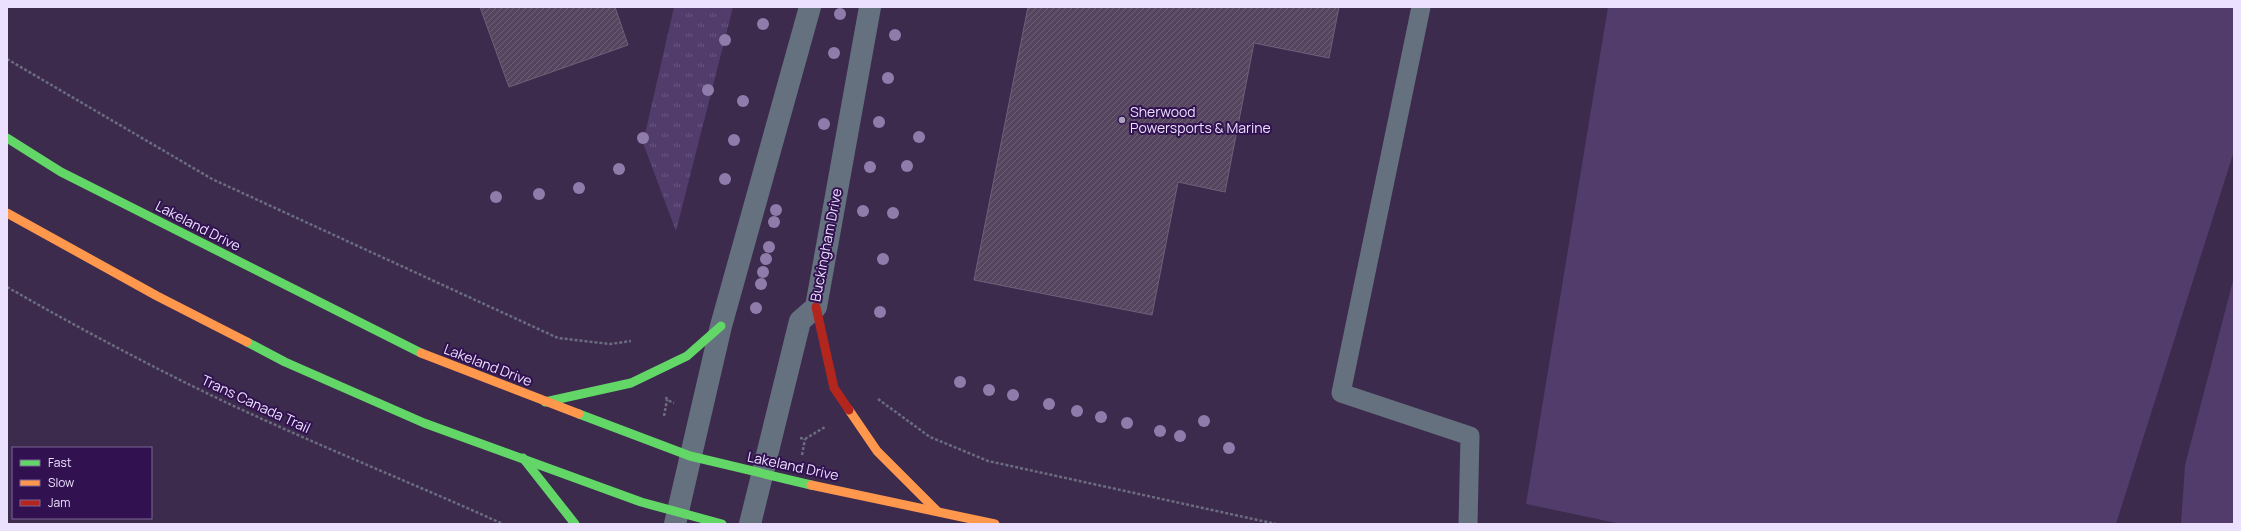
<svg xmlns="http://www.w3.org/2000/svg" width="2241" height="531" viewBox="0 0 2241 531" font-family="Manrope,sans-serif">
  <style>
    .grass { fill: url(#grass-tufts) }
    .green { fill: #523c6c }
    .building { fill: url(#building-hatch); stroke: #715f7a }
    .lines { fill: none; stroke-linecap: round; stroke-linejoin: round }
    .path { stroke: #6b6c7f; stroke-width: 2.5; stroke-dasharray: 3 2; stroke-linecap: butt }
    .lane { stroke: #667180; stroke-width: 19 }
    .street { stroke: #667180; stroke-width: 22 }
    .fast { stroke: #63d668; stroke-width: 9 }
    .slow { stroke: #ff974d; stroke-width: 9 }
    .jam { stroke: #b3261e; stroke-width: 9 }
    .tree { fill: #907cab }
    .poi-dot { fill: #aea1c0; stroke: #311150; stroke-width: 1.5 }
    .labels { text-anchor: middle; stroke-width: 4; stroke-linejoin: round; paint-order: stroke }
    .poi-label { font-size: 14px; fill: #ebe0fe; stroke: #311150; text-anchor: start }
    .street-label { font-size: 14px; fill: #ebe0fe; stroke: #311150 }
  </style>
  <defs>
    <pattern id="grass-tufts" width="24" height="20" patternUnits="userSpaceOnUse"><rect width="24" height="20" fill="#523c6c"/><path d="M3 7l-1-3M5 7V3M7 7l1-3M15 17l-1-3M17 17v-4M19 17l1-3" fill="none" stroke="#6b5882"/></pattern>
    <pattern id="building-hatch" width="6" height="6" patternUnits="userSpaceOnUse"><rect width="6" height="6" fill="#56455e"/><path d="M-1 1l2-2M0 6l6-6M5 7l2-2" fill="none" stroke="#6e6076"/></pattern>
  </defs>
  <rect width="100%" height="100%" fill="#3c2b4d"/>
  <polygon class="grass" points="674,7 733,7 676,231 643,143"/>
  <g class="green">
    <polygon points="1608,7 2234,7 2234,151 2116,524 1621,524 1526,504"/>
    <polygon points="2234,277 2234,524 2181,524 2185,465"/>
  </g>
  <g class="building">
    <polygon points="480,7 615,7 628,45 509,87"/>
    <polygon points="1028,7 1339,7 1329,58 1254,43 1225,192 1178,182 1152,315 974,280"/>
  </g>
  <g class="lines">
    <g class="path">
      <polyline points="7,59 212,179 558,338 610,344 631,341"/>
      <path d="M7,287c70,40 141,78 214,113 93,44 189,82 282,124"/>
      <polyline points="666,397 667,400 674,403"/>
      <polyline points="878,399 930,437 988,461 1276,524"/>
      <polyline points="664,416 667,400"/>
      <polyline points="800,438 805,439 825,427"/>
      <polyline points="802,455 805,439"/>
    </g>
    <polyline class="lane" points="1421,7 1341,393 1470,436 1468,524"/>
    <g class="street">
      <polyline points="675,524 721,326 810,7"/>
      <polyline points="750,524 800,321 816,307 870,7"/>
    </g>
    <g class="fast">
      <polyline points="7,138 61,172 421,353"/>
      <polyline points="247,342 285,362 424,423 641,502 722,524"/>
      <polyline points="545,402 631,383 687,356 721,326"/>
      <polyline points="579,414 690,456 811,485"/>
      <polyline points="523,458 575,524"/>
    </g>
    <g class="slow">
      <polyline points="7,213 157,296 247,342"/>
      <polyline points="421,353 579,414"/>
      <polyline points="849,410 877,451 937,511"/>
      <polyline points="811,485 995,524"/>
    </g>
    <polyline class="jam" points="816,307 834,388 849,410"/>
  </g>
  <g class="tree">
    <circle cx="840" cy="14" r="6"/>
    <circle cx="763" cy="24" r="6"/>
    <circle cx="895" cy="35" r="6"/>
    <circle cx="725" cy="40" r="6"/>
    <circle cx="834" cy="53" r="6"/>
    <circle cx="888" cy="78" r="6"/>
    <circle cx="708" cy="90" r="6"/>
    <circle cx="743" cy="101" r="6"/>
    <circle cx="879" cy="122" r="6"/>
    <circle cx="824" cy="124" r="6"/>
    <circle cx="919" cy="137" r="6"/>
    <circle cx="643" cy="138" r="6"/>
    <circle cx="734" cy="140" r="6"/>
    <circle cx="907" cy="166" r="6"/>
    <circle cx="870" cy="167" r="6"/>
    <circle cx="619" cy="169" r="6"/>
    <circle cx="725" cy="179" r="6"/>
    <circle cx="579" cy="188" r="6"/>
    <circle cx="539" cy="194" r="6"/>
    <circle cx="496" cy="197" r="6"/>
    <circle cx="776" cy="210" r="6"/>
    <circle cx="863" cy="211" r="6"/>
    <circle cx="893" cy="213" r="6"/>
    <circle cx="774" cy="222" r="6"/>
    <circle cx="769" cy="247" r="6"/>
    <circle cx="766" cy="259" r="6"/>
    <circle cx="883" cy="259" r="6"/>
    <circle cx="763" cy="272" r="6"/>
    <circle cx="761" cy="284" r="6"/>
    <circle cx="756" cy="308" r="6"/>
    <circle cx="880" cy="312" r="6"/>
    <circle cx="960" cy="382" r="6"/>
    <circle cx="989" cy="390" r="6"/>
    <circle cx="1013" cy="395" r="6"/>
    <circle cx="1049" cy="404" r="6"/>
    <circle cx="1077" cy="411" r="6"/>
    <circle cx="1101" cy="417" r="6"/>
    <circle cx="1204" cy="421" r="6"/>
    <circle cx="1127" cy="423" r="6"/>
    <circle cx="1160" cy="431" r="6"/>
    <circle cx="1180" cy="436" r="6"/>
    <circle cx="1229" cy="448" r="6"/>
  </g>
  <circle class="poi-dot" cx="1122" cy="120" r="4"/>
  <g class="labels">
    <g class="poi-label">
      <text x="1130" y="117">Sherwood<tspan x="1130" dy="16">Powersports &amp; Marine</tspan></text>
    </g>
    <g class="street-label">
      <text transform="translate(198 226) rotate(27)" y="5">Lakeland Drive</text>
      <text transform="translate(826 245) rotate(-79)" y="5">Buckingham Drive</text>
      <text transform="translate(488 365) rotate(21)" y="5">Lakeland Drive</text>
      <text transform="translate(256 404) rotate(25)" y="5">Trans Canada Trail</text>
      <text transform="translate(793 466) rotate(12)" y="5">Lakeland Drive</text>
    </g>
  </g>
  <rect width="2241" height="531" fill="none" stroke="#ebe0fe" stroke-width="16"/>
  <rect x="12" y="447" width="140" height="72" fill="#311150" stroke="#7b6496"/>
  <rect x="20" y="460" width="20" height="6" fill="#63d668" stroke="#7b6496"/>
  <text x="48" y="467" font-size="12" fill="#ebe0fe">Fast</text>
  <rect x="20" y="480" width="20" height="6" fill="#ff974d" stroke="#7b6496"/>
  <text x="48" y="487" font-size="12" fill="#ebe0fe">Slow</text>
  <rect x="20" y="500" width="20" height="6" fill="#b3261e" stroke="#7b6496"/>
  <text x="48" y="507" font-size="12" fill="#ebe0fe">Jam</text>
</svg>
